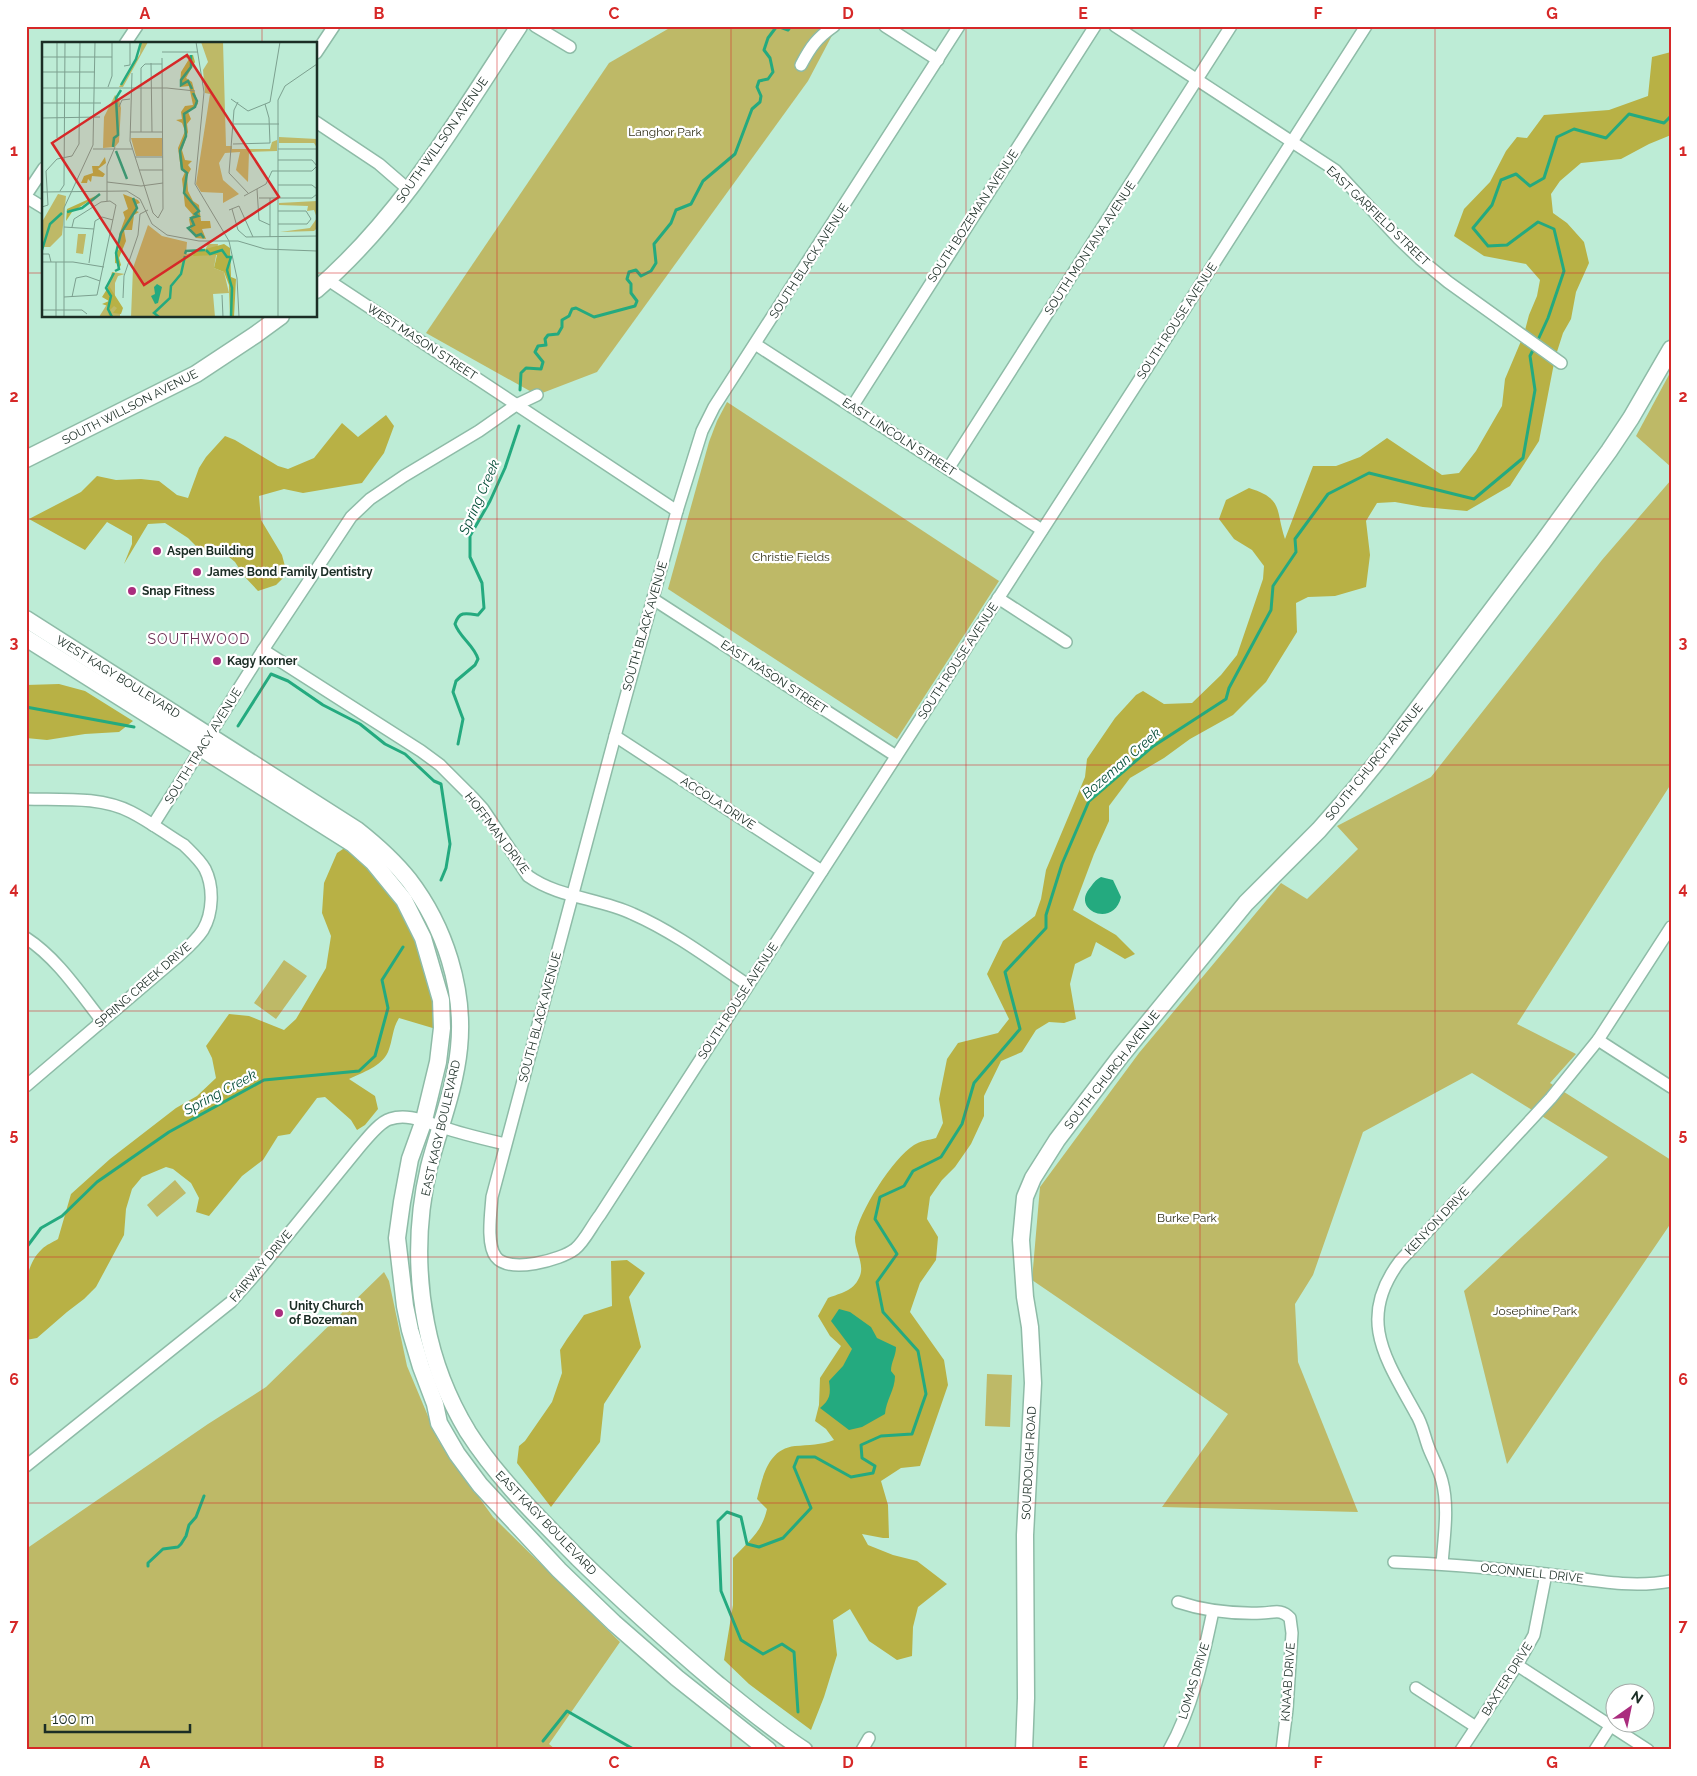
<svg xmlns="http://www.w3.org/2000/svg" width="1697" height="1776" viewBox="0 0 1697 1776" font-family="Raleway,sans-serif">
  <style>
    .green { fill: #beb967 }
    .forest { fill: #b8b145 }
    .water { fill: #24aa7f }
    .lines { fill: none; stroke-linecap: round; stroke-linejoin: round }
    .stream { stroke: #24aa7f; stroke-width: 3 }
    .street-casing { stroke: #8ebba7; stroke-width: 14 }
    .secondary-casing { stroke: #8ebba7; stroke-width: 19 }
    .street { stroke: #fff; stroke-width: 11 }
    .secondary { stroke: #fff; stroke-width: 16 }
    .grid { fill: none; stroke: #d62828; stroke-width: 1; stroke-opacity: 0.55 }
    .poi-dot { fill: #aa2d7e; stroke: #fff; stroke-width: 2 }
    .labels { text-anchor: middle; stroke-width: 4.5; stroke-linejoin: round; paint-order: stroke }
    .park-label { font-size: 12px; fill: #302f18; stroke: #fff }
    .street-label { font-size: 12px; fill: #1b2d25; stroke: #fff }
    .poi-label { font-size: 12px; font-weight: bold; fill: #1b2d25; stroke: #fff; text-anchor: start }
    .water-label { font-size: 14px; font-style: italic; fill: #054e38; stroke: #fff }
    .neighbourhood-label { font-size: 14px; letter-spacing: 1px; fill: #6e3055; stroke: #fff }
    .inset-river { fill: none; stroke: #24aa7f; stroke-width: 2.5 }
    .inset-road { fill: none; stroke: #7ca08f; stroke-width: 1 }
    .view { fill: #d62828; fill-opacity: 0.15; stroke: #d62828; stroke-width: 2.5 }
    .inset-edge { fill: none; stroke: #1b2d25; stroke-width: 2.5 }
    .neatline { fill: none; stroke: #d62828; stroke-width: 2 }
    .grid-label { font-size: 16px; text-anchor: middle; font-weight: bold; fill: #d62828 }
  </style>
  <rect width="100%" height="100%" fill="#bdecd6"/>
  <g class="green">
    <polygon points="673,26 837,26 808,81 597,372 537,395 426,333 609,63"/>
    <polygon points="1671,371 1671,467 1636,436"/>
    <polygon points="727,402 999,581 897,739 668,589 709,442 717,421"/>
    <polygon points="1671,480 1671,784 1517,1024 1576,1054 1550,1083 1671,1160 1671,1223 1507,1464 1464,1291 1608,1157 1472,1073 1363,1132 1313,1275 1295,1304 1298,1362 1358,1512 1162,1507 1228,1414 1032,1280 1040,1187 1139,1053 1281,883 1307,899 1358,849 1337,826 1431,777 1602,560"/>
    <polygon points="284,960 307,976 276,1019 254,1003"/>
    <polygon points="175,1180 186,1193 157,1217 147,1205"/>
    <polygon points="384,1272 389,1281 407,1366 438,1440 493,1517 620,1642 549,1744 556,1750 26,1750 26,1549 208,1424 266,1387"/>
    <polygon points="987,1374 1012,1375 1010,1427 985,1426"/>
  </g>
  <g class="forest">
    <path d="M1671,52v83l-22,9 -28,15 -40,4 -21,18 -9,13 2,19 14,10 17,19 5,21 -13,29 -5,27 -8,14 -8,25 -16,83 -29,45 -43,25 -44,-4 -28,-5 -18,1 -11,18 4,34 -4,32 -31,9 -27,1 -12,6 1,29 -31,50 -33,33 -43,24 -26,19 -34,20 -21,28v15l-15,33 -21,56 43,25 19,19 -10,5 -29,-17 -5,14 -16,8 -5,20 6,35 -12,4 -15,-1 -13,8 -14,22 -21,9 -17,35v20l-13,28 -16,23 -13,13 -12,17 -3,22 11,18 -2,23 -16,23 -10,29 34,48 4,25 -28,81 -19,2 -20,13 7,24 1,33h-6l-21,-4 6,11 25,10 24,6 30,23 -29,23 -5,20 -1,29 -15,4 -28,-19 -19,-32 -17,11 4,35 -13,42 -13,33 -62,-46 -25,-24 9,-55v-47c16,-17 29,-26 34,-49l-10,-10c6,-23 11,-50 38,-53 14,-1 26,-1 39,-6l-8,-11 -11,-8 4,-16 1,-27 21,-32 -11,-10 -12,-20 10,-18c13,-5 25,-7 31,-20 7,-13 -5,-28 -4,-41 3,-24 38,-79 59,-92 6,-4 15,-5 22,-7l7,-15 -4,-24 8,-40 11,-16 40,-10 11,-14 -22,-45 16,-33 32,-25 6,-17 5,-29 39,-93 2,-18 28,-41 21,-23 7,-4 21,13 28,-1 29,-28 16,-20 26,-76 1,-13 -12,-16 -18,-11 -15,-20 7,-19 23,-12c35,11 26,21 36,51l28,-73h23l24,-9 27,-19 55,37 17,-2 17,-22 26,-45 3,-27 19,-45 5,-19 8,-19 3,-16 -14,-16 -42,-8 -30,-20 10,-27 26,-27 16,-31 11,-14 10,1 17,-23 65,-5 39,-14 4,-39z"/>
    <polygon points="386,415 394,426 384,453 362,483 303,493 284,489 259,496 261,520 282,555 287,574 276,585 258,591 244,576 235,562 216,546 208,553 196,546 188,538 165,523 148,524 124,564 132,544 132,536 107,522 85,550 29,519 81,492 97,476 116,480 141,479 159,481 177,495 188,498 199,468 206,457 225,436 235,440 278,466 288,469 314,458 342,423 358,437"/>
    <polygon points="59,684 85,691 133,721 119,732 85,734 47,740 26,738 26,685"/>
    <path d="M346,847l37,32 35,59 16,51 2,40 -37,-11c-7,11 -6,22 -11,34 -7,15 -25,20 -39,27l26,17 3,13 -13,16 -8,5 -6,-10 -26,-23 -8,1 -27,36 -12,2 -15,24 -21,16 -33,40 -13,-4 3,-14 -8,-15 -18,-14 -7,-2 -24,10 -10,12 -6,20 -2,26 -28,52 -12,12 -17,13 -30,26 -11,2c0,-27 -7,-70 16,-91 4,-4 11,-7 16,-10l13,-45 39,-35 66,-51 21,-12 19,-18 -4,-20 -6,-12 23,-32 20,2 35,14 12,-11 30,-51 5,-32 -9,-23 2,-30 13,-30z"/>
    <polygon points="627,1260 645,1273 629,1297 641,1347 604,1404 600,1442 551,1507 517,1463 519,1446 525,1441 552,1402 562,1373 560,1350 567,1339 584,1315 612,1306 611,1261"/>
  </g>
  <g class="water">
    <path d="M1101,877l12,3 8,17c-7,31 -49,14 -32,-8 4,-5 6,-9 12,-12z"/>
    <path d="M839,1309l11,3 21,15 6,11 19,9c0,9 -5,15 -5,24l4,5c0,14 -9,24 -10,38l-23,13 -13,3 -29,-22c10,-8 11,-14 9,-27l14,-15 9,-17 -21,-28z"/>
  </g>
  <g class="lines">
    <g class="stream">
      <polyline points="1537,342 1548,318 1564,271 1554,229 1538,222 1507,245 1488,246 1473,228 1492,205 1501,180 1516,174 1530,186 1544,178 1557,137 1574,129 1606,138 1629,114 1664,123 1671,116"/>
      <polyline points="520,390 521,373 526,368 541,369 543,362 535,352 538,346 546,345 545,339 548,335 558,334 562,327 562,320 569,316 572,309 576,308 594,317 635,306 637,301 631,293 631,284 627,279 629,272 636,270 641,276 651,271 656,263 654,244 671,223 676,210 691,204 703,181 735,154 752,109 760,102 761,96 757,87 759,81 768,79 773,72 770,58 764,50 768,38 777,26 788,30 791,26"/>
      <polyline points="26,707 134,727"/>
      <polyline points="238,726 271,674 288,681 323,705 360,724 385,744 405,754 434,781 441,784 450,844 446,868 441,880"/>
      <path d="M458,744l5,-25 -10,-27 3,-11 19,-16 3,-6c-4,-14 -18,-21 -23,-35 4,-13 11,-11 23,-9l6,-7 -2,-25 -12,-26v-21l20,-35 15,-33 14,-42"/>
      <polyline points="26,1248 41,1228 62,1216 97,1182 169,1132 264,1080 359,1071 375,1056 388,1008 382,980 403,947"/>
      <polyline points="148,1566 148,1563 163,1549 178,1547 181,1544 186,1536 189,1525 196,1517 204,1496"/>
      <polyline points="798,1712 794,1652 782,1644 763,1654 741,1640 721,1591 718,1521 727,1512 741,1517 747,1544 759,1547 783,1538 811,1508 794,1467 798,1457 815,1457 851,1477 873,1473 875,1466 862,1458 861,1445 881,1436 912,1434 926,1394 918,1351 883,1312 877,1282 897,1254 875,1219 880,1197 904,1186 913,1171 941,1157 962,1124 974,1083 1020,1029 1005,972 1046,928 1046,915 1062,864 1089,801 1152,747 1226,699 1229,688 1271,610 1273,586 1296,552 1295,539 1328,494 1369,473 1474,499 1523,458 1535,390 1530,356 1534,348"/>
      <polyline points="543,1741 567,1711 635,1750"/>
    </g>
    <g class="street-casing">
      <g id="street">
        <polyline points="535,26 570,47"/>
        <polyline points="885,26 938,60"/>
        <path d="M959,26l-245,381 -12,24 -25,80 -62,225 -123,461c-1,15 -6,48 4,60 13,17 65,3 79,-8 10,-8 17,-24 25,-34l547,-847 219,-342"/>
        <polyline points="1115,26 1335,170 1399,239 1420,259 1448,282 1561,363"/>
        <polyline points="125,44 137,26"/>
        <polyline points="316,53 334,26"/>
        <path d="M801,65c10,-19 16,-27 33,-39"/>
        <polyline points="316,122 379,164 409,190"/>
        <polyline points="26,195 44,168"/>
        <polyline points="26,197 44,208"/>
        <polyline points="328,280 677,511"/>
        <polyline points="755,344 1042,530"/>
        <polyline points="852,407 1095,26"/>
        <polyline points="948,469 1231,26"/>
        <polyline points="998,598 1066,642"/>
        <polyline points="653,599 896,756"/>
        <path d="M263,650l158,101 19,14 33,33 10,11 45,67c31,22 71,22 105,38 41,18 78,46 115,71"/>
        <polyline points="615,736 822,871"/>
        <path d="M26,799c34,1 74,-3 105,13 18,9 35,22 53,33 7,7 16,15 21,24 9,18 8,44 -2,61 -7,11 -18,20 -28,29l-149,127"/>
        <polyline points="153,825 263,650 351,517 370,499 404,476 479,431 516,405 537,395"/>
        <path d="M26,938c31,20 53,54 76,83"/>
        <polyline points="1598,1040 1671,1087"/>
        <path d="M26,1466l205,-164 29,-33 97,-119c8,-9 22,-28 33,-31 18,-6 35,3 52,8 20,7 42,12 63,17"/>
        <path d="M1394,1562c51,2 101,6 152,12 42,5 83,15 125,7"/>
        <path d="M1442,1564c2,-27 7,-57 0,-83 -3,-12 -10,-24 -14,-35 -4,-11 -6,-23 -12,-32 -30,-55 -60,-95 -16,-153l151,-163 47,-58 73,-113"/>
        <path d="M1178,1602c27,9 55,12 84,11 11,0 19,-5 28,5l2,15 -5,76 -5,41"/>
        <polyline points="1517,1665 1648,1750"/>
        <polyline points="1416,1688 1476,1727"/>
        <polyline points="862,1750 869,1738"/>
        <path d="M1169,1750c24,-43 34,-92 44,-139"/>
        <polyline points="1461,1750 1517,1665 1534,1635 1546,1574"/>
        <polyline points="1595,1750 1611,1725"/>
      </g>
    </g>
    <g class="secondary-casing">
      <g id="secondary">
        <path d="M316,290c85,-73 142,-171 203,-264"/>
        <polyline points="26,459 196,374 255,335 281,316"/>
        <path d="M26,619l331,211c19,15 37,31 52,50 36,47 56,110 50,168 -4,41 -20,80 -30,119 -12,51 -13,104 -3,156 7,37 22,76 42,109 30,47 71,86 110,126 44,43 90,84 137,124 28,23 58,48 89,68"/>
        <polyline points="26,638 353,844 373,862 404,900 423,938 441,1000 442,1028 438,1062 424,1120 410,1159 402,1202 397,1238 405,1306 410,1330 421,1367 435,1404 439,1423 457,1454 480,1485 559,1570 614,1623 677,1678 768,1750"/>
        <polyline points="1024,1750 1026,1698 1025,1535 1033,1383 1030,1327 1025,1297 1021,1240 1025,1197 1033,1178 1057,1140 1120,1057 1246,903 1319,830 1354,790 1381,757 1543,542 1609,451 1631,418 1671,349"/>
      </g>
    </g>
    <use href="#street" class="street"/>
    <use href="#secondary" class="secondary"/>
  </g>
  <path class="grid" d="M262,26v18M497,26v1724M731,26v1724M966,26v1724M1200,26v1724M1435,26v1724M26,273h18M316,273h1355M262,316v1434M26,519h1645M26,765h1645M26,1011h1645M26,1257h1645M26,1503h1645"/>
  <g class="poi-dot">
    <circle cx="157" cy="551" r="5"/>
    <circle cx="197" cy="572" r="5"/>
    <circle cx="132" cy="591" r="5"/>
    <circle cx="217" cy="661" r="5"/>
    <circle cx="279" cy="1313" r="5"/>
  </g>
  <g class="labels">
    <g class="park-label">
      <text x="665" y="136">Langhor Park</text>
      <text x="791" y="561">Christie Fields</text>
      <text x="1187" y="1222">Burke Park</text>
      <text x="1535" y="1315">Josephine Park</text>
    </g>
    <g class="street-label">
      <text transform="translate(442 140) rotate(-55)" y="4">SOUTH WILLSON AVENUE</text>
      <text transform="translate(973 216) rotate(-57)" y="4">SOUTH BOZEMAN AVENUE</text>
      <text transform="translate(1378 216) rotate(44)" y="4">EAST GARFIELD STREET</text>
      <text transform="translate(1090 248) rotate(-57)" y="4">SOUTH MONTANA AVENUE</text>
      <text transform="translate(809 261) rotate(-57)" y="4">SOUTH BLACK AVENUE</text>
      <text transform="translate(1177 321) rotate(-57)" y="4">SOUTH ROUSE AVENUE</text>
      <text transform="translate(422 342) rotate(33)" y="4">WEST MASON STREET</text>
      <text transform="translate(130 407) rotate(-27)" y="4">SOUTH WILLSON AVENUE</text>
      <text transform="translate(899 437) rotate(33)" y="4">EAST LINCOLN STREET</text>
      <text transform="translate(645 626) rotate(-74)" y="4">SOUTH BLACK AVENUE</text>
      <text transform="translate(958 661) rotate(-57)" y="4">SOUTH ROUSE AVENUE</text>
      <text transform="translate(118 677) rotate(32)" y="4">WEST KAGY BOULEVARD</text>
      <text transform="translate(774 677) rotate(33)" y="4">EAST MASON STREET</text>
      <text transform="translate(203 746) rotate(-58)" y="4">SOUTH TRACY AVENUE</text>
      <text transform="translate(1374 762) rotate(-51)" y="4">SOUTH CHURCH AVENUE</text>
      <text transform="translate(718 803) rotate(33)" y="4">ACCOLA DRIVE</text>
      <text transform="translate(497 833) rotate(53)" y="4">HOFFMAN DRIVE</text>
      <text transform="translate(143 985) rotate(-41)" y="4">SPRING CREEK DRIVE</text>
      <text transform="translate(738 1001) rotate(-57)" y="4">SOUTH ROUSE AVENUE</text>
      <text transform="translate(540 1017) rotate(-75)" y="4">SOUTH BLACK AVENUE</text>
      <text transform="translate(1112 1070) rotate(-52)" y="4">SOUTH CHURCH AVENUE</text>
      <text transform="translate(441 1128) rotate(-77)" y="4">EAST KAGY BOULEVARD</text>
      <text transform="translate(1437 1221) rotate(-47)" y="4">KENYON DRIVE</text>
      <text transform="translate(261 1266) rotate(-50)" y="4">FAIRWAY DRIVE</text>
      <text transform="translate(1029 1463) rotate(-87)" y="4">SOURDOUGH ROAD</text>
      <text transform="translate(546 1523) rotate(46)" y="4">EAST KAGY BOULEVARD</text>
      <text transform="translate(1532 1573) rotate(6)" y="4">OCONNELL DRIVE</text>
      <text transform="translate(1507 1679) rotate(-58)" y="4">BAXTER DRIVE</text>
      <text transform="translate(1194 1681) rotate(-73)" y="4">LOMAS DRIVE</text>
      <text transform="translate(1288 1682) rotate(-86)" y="4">KNAAB DRIVE</text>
    </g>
    <g class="poi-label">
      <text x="167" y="555">Aspen Building</text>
      <text x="207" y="576">James Bond Family Dentistry</text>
      <text x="142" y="595">Snap Fitness</text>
      <text x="227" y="665">Kagy Korner</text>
      <text x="289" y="1310">Unity Church<tspan x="289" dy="14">of Bozeman</tspan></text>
    </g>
    <g class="water-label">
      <text transform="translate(479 497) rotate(-66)" y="5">Spring Creek</text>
      <text transform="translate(1121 763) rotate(-41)" y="5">Bozeman Creek</text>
      <text transform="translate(220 1092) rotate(-28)" y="5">Spring Creek</text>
    </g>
    <g class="neighbourhood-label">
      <text x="199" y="644">SOUTHWOOD</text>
    </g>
  </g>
  <g transform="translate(42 42)">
    <rect width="275" height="275" fill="#bdecd6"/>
    <path d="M99,0h7l-25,45h-4l21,-33zM159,0h22l3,104h6v3h38l2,-7 5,-2v11l-28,1 -1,30 -12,-12 4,-18 -15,1 -6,10 4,17 16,14 -16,9v-10l-22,-1 -5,-8 14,-90 -5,-1 -2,-23 5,-8zM73,53l4,4 2,9 -2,34 -4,5 -12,1 1,-31zM237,95l38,2v9l-3,-5h-35zM89,96h31v18h-26zM16,152l8,2 -4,39 -12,12h-8v-25zM275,159v27l-3,3 -34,1 30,-4 7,-10 -3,-8 -7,1 1,-5 -29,-1v-2zM106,183l14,11 25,6 -1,12 19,-4 3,-6h10l-4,24 10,4 5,21 -16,1 2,23h-84l2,-49zM36,192h8l-3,20 -7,-1zM70,230l13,2 -7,2 -3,7v17l5,4v13h-21l10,-16 -4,-3z" fill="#beb967"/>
    <path d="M151,13l2,7 -9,16 6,4 6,22 -10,8 3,7 -4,5 1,8 -6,18 3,10 7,1 -4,4 3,4 -4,7 1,15 5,10 6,4 2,16h9l1,7 -9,1 4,10 -10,-1 -5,-8 -2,-11 4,-4 -8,-9 -3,-27 3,-7 -4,-2 -3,-22 7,-17 -3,-8 -6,-3 6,-1 -1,-7 4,-6 8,-1 -4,-19 -9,1v-3l1,-12 8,-13 -6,-3zM63,115l1,6 -8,6 7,5 -2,3 -11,-1 -1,6 -3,-3 -1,4h-6l3,-7 9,-3 -1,-7h7zM58,152l-28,18 -6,9 1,-12zM81,152l15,6 2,3 -3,1 -1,7 3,1 -5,3 -2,15h-8l2,11 -7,17 2,7 -4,6 2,-7 -4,-1v-9l5,-6 -1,-13 6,-17 -2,-6 5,-3zM182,202l6,4 1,29 5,2 -2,38h-4l-1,-32 -5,-13 -10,-4 3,-13 -24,1 1,-4zM67,244l14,22 -2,6 -8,-1 4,-5 -3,-2 -4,4 3,7h-4l-1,-11 -6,-2 7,-3 -7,-4z" fill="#b8b145"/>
    <path d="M115,242l5,3 -4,16 -3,1 -4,-8 4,-2 -1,-7z" fill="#24aa7f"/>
    <path class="inset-river" d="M149,13v12l-10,13v5l7,-4 4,8M79,43l15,-26 5,-17M151,51l4,8 -2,6 -11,7 2,22 -6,15 2,18 5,4 -3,20 15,18 -4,3 3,2 -7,2 3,7 -6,3 8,8 5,-2 3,4M71,105l1,-9 4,-3 -2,-37 5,-8M74,109l11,28M25,170l15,-4 18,-14M0,208l8,-26 12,-11M164,208l4,4 12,-4 5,7h4l-4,13 5,18 -1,29M143,212l1,-3 19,-1M73,229l4,-2 -3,-16 5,-20 16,-25 -4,-10M70,275l-4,-8 3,-13 -5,-8 8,-15M117,275l-5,-4 16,-15 1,-12 10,-12 4,-18"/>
    <path class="inset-road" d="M0,0h88v23l-6,1M154,0l8,50 -9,92 34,57 8,37 2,39M120,10h36M0,15h70M109,21l1,69M0,30h53M90,31l-2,68 23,72 5,5 5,-9 -1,-151M66,45l4,-11v-34M0,46h125l28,3M189,57l17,12 22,-9 10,-60M196,60l-4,8 -5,63 19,20M0,61h59M77,65l3,-7 8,-1M0,76l58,-1M191,82h46M88,90h33M99,90v-64l4,-4h17M15,96v-96M191,102l37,-1 -1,-25 -4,-14M51,107h39M236,107h39M93,115h28M97,128h24M65,140l34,4 22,-3M236,143h34l5,4M215,147l2,31 11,5M18,149l4,-6 1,-143M0,150l85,-1 13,8 12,25 15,11 32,6h39l27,8 52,2M202,154l22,-12 6,-13h40l5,-5 -5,-6h-34M217,156h53l5,-4M228,156v39M65,159v-35l8,-19M0,165l6,-2 -2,-34 11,-12 15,-3 7,-12 1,-102M190,167l6,21 8,7 71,-1M187,168l10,-4 14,31M236,182h29l4,-5 -5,-8h-28M22,185l30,2M236,208v-150l7,-14 32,-22M0,212h7l2,8M0,220h31l31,5M47,221l6,-42 7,-4 11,3M180,253l1,22M22,255l33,-2 19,-90 -6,-4 -9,1 -27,17 -2,8M30,255l4,-19 10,-2 14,5M81,256l1,-22 14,-41 2,-21 8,-4M0,268h40l5,4M14,275v-55M22,275v-109l29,-63 2,-103M236,275v-67"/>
    <path class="view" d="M145,13l92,142 -135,88 -92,-142z"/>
    <rect width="275" height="275" class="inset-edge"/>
  </g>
  <rect width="1697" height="1776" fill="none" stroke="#ffffff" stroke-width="55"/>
  <g transform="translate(1630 1708) rotate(33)"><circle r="24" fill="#ffffff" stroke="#a4aba8"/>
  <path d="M0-4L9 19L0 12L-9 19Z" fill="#aa2d7e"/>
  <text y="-8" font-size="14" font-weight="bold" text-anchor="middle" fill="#1b2d25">N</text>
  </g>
  <path d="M45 1724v8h145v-8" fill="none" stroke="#1b2d25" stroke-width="2.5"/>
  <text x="52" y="1724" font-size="15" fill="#1b2d25" stroke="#ffffff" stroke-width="4" paint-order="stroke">100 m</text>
  <rect x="28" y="28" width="1642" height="1720" class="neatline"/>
  <g class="grid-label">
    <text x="145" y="19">A</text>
    <text x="379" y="19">B</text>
    <text x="614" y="19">C</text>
    <text x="848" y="19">D</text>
    <text x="1083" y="19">E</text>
    <text x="1318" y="19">F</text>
    <text x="1552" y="19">G</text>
    <text x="14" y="156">1</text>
    <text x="1683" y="156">1</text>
    <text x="14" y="402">2</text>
    <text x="1683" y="402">2</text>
    <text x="14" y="648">3</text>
    <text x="1683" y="648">3</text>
    <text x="14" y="894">4</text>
    <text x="1683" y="894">4</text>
    <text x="14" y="1140">5</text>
    <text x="1683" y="1140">5</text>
    <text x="14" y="1385">6</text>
    <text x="1683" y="1385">6</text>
    <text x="14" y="1631">7</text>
    <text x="1683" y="1631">7</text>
    <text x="145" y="1768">A</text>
    <text x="379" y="1768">B</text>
    <text x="614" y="1768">C</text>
    <text x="848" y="1768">D</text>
    <text x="1083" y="1768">E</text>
    <text x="1318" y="1768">F</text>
    <text x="1552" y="1768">G</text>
  </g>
</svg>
